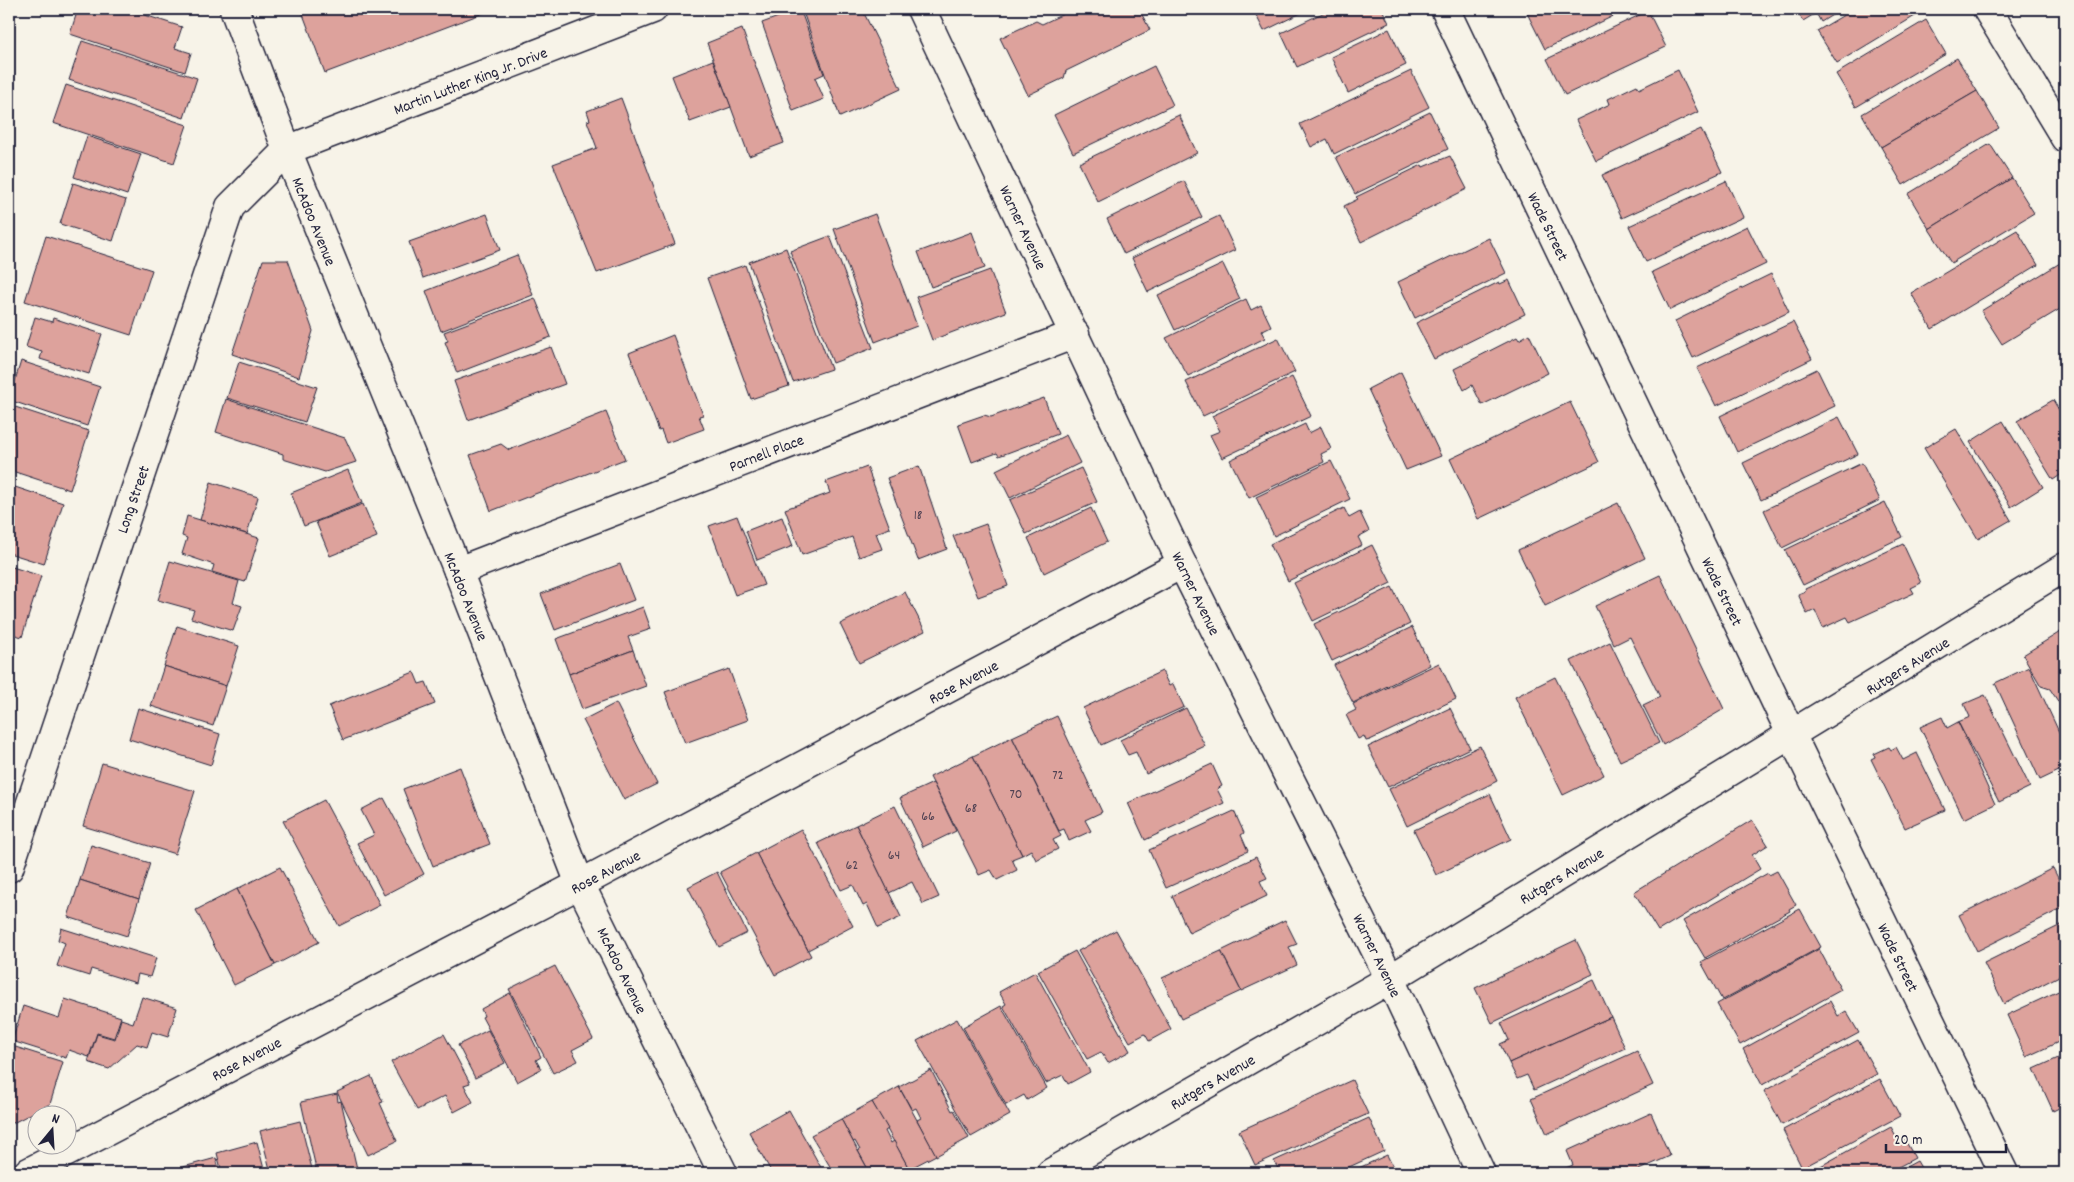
<svg xmlns="http://www.w3.org/2000/svg" width="2074" height="1182" viewBox="0 0 2074 1182" font-family="Dekko,sans-serif">
  <style>
    .building { fill: #dda29c; stroke: #22223b }
    .lines { fill: none; stroke-linecap: round; stroke-linejoin: round }
    .minor-casing { stroke: #22223b; stroke-width: 31 }
    .minor { stroke: #f7f3e8; stroke-width: 28 }
    .labels { text-anchor: middle; stroke-width: 4; stroke-linejoin: round; paint-order: stroke }
    .number-label { font-size: 14px; fill: #514253 }
    .street-label { font-size: 16px; fill: #22223b; stroke: #f7f3e8 }
  </style>
  <rect width="100%" height="100%" fill="#f7f3e8"/>
  <filter id="ink" filterUnits="userSpaceOnUse"><feTurbulence type="fractalNoise" baseFrequency=".02" numOctaves="2"/><feDisplacementMap in="SourceGraphic" scale="10" xChannelSelector="R" yChannelSelector="G"/><feConvolveMatrix kernelMatrix="1 2 1 2 8 2 1 2 1" color-interpolation-filters="sRGB"/></filter>
  <g filter="url(#ink)">
    <g class="building">
      <polygon points="78,9 126,9 182,27 175,48 191,53 185,72 70,34"/>
      <polygon points="301,9 494,9 325,73"/>
      <polygon points="800,9 824,74 815,78 824,99 793,111 762,23"/>
      <polygon points="802,9 862,9 901,89 840,117"/>
      <polygon points="1074,9 1139,9 1150,30 1066,71 1064,78 1028,95 1000,38 1036,21 1042,24"/>
      <polygon points="1253,9 1309,9 1264,31"/>
      <polygon points="1331,9 1382,9 1389,23 1297,67 1281,33"/>
      <polygon points="1534,9 1628,9 1545,49 1527,13"/>
      <polygon points="1795,9 1842,9 1821,22 1816,13 1803,21"/>
      <polygon points="1854,9 1917,9 1920,13 1837,63 1817,31"/>
      <polygon points="1648,11 1666,47 1565,95 1547,59"/>
      <polygon points="1926,20 1946,54 1856,107 1836,74"/>
      <polygon points="742,29 784,143 749,156 707,43"/>
      <polygon points="1389,29 1406,65 1348,93 1331,57"/>
      <polygon points="82,41 197,78 184,118 69,80"/>
      <polygon points="1957,58 1977,91 1881,147 1862,114"/>
      <polygon points="713,60 731,107 690,122 672,76"/>
      <polygon points="1154,66 1173,105 1073,153 1054,115"/>
      <polygon points="1678,70 1698,112 1596,161 1576,120 1610,104 1608,99 1637,85 1639,89"/>
      <polygon points="1411,71 1429,107 1334,154 1327,139 1311,147 1300,124"/>
      <polygon points="66,85 187,125 174,163 53,123"/>
      <polygon points="1977,91 1999,128 1903,185 1881,147"/>
      <polygon points="621,98 675,244 597,273 553,164 597,148 587,121 590,120 587,111"/>
      <polygon points="1430,112 1448,149 1355,194 1336,157"/>
      <polygon points="1179,115 1197,153 1098,202 1079,163"/>
      <polygon points="1701,129 1722,172 1622,218 1602,175"/>
      <polygon points="87,136 141,154 127,195 74,177"/>
      <polygon points="1990,144 2012,178 1929,229 1908,194"/>
      <polygon points="1450,156 1467,189 1361,242 1344,206 1358,199 1356,197 1422,165 1423,167"/>
      <polygon points="2012,178 2034,213 1951,263 1929,229"/>
      <polygon points="1184,181 1202,217 1124,254 1107,219"/>
      <polygon points="1726,181 1743,217 1646,262 1629,226"/>
      <polygon points="73,183 126,200 113,241 60,224"/>
      <polygon points="487,214 500,250 423,278 409,242"/>
      <polygon points="875,214 917,326 875,342 834,229"/>
      <polygon points="1219,216 1235,250 1148,292 1132,258"/>
      <polygon points="1747,226 1766,264 1670,310 1652,272"/>
      <polygon points="2017,230 2038,265 1932,329 1911,293"/>
      <polygon points="972,232 985,268 931,287 918,252"/>
      <polygon points="46,236 152,270 131,335 25,301"/>
      <polygon points="830,236 873,348 833,363 790,251"/>
      <polygon points="1489,238 1506,273 1415,318 1398,282"/>
      <polygon points="786,248 831,369 793,382 749,262"/>
      <polygon points="517,255 533,295 441,331 426,291"/>
      <polygon points="263,260 288,260 313,331 299,377 232,354"/>
      <polygon points="2065,260 2065,306 2002,344 1981,311"/>
      <polygon points="1223,264 1240,299 1175,330 1158,295"/>
      <polygon points="745,265 789,386 751,399 707,278"/>
      <polygon points="990,270 1006,312 932,340 916,297"/>
      <polygon points="1771,274 1789,312 1693,358 1675,321"/>
      <polygon points="1509,280 1525,314 1434,359 1416,323 1499,282 1500,284"/>
      <polygon points="535,298 551,337 457,373 445,342 448,341 444,332"/>
      <polygon points="1246,299 1251,310 1261,305 1271,326 1261,331 1265,338 1188,376 1166,338"/>
      <polygon points="35,317 52,322 53,318 102,334 89,374 40,359 42,352 26,347"/>
      <polygon points="1793,322 1812,359 1716,406 1697,368"/>
      <polygon points="1529,334 1548,373 1482,405 1472,385 1464,390 1454,369 1517,337 1519,340"/>
      <polygon points="673,335 703,415 699,416 704,429 666,443 661,430 659,431 629,353"/>
      <polygon points="1278,338 1295,372 1203,416 1186,382"/>
      <polygon points="551,347 565,384 468,420 454,381"/>
      <polygon points="21,361 100,387 87,426 9,400"/>
      <polygon points="239,362 317,387 305,422 227,398"/>
      <polygon points="1817,369 1835,406 1737,452 1720,416"/>
      <polygon points="1401,372 1441,456 1406,470 1368,389"/>
      <polygon points="1292,377 1311,416 1222,458 1210,435 1220,431 1212,416"/>
      <polygon points="1044,398 1058,434 999,456 997,453 972,462 958,424 984,415 991,417"/>
      <polygon points="226,399 345,438 356,462 325,472 283,459 283,454 216,432"/>
      <polygon points="2053,400 2065,420 2065,472 2053,480 2017,421"/>
      <polygon points="1570,402 1599,462 1478,519 1450,459"/>
      <polygon points="9,405 89,431 70,490 9,470"/>
      <polygon points="606,412 625,459 491,511 470,455 501,444 509,450"/>
      <polygon points="1839,417 1858,454 1761,500 1743,463"/>
      <polygon points="2003,421 2043,487 2011,507 1970,442"/>
      <polygon points="1305,424 1309,433 1321,427 1331,449 1321,454 1324,462 1249,498 1230,460"/>
      <polygon points="1956,429 2011,520 1978,539 1924,448"/>
      <polygon points="1066,435 1080,463 1010,498 996,470"/>
      <polygon points="1331,461 1350,499 1274,536 1256,497"/>
      <polygon points="1862,463 1880,500 1782,548 1764,510"/>
      <polygon points="919,466 947,549 918,560 887,478"/>
      <polygon points="867,467 890,528 876,533 882,549 859,557 852,537 802,555 785,509 830,493 826,482"/>
      <polygon points="1081,468 1097,502 1026,534 1010,500"/>
      <polygon points="348,470 362,503 304,526 291,493"/>
      <polygon points="211,482 258,497 247,534 200,520"/>
      <polygon points="9,485 63,503 44,564 9,553"/>
      <polygon points="1885,502 1902,537 1803,585 1785,550"/>
      <polygon points="1618,503 1645,558 1545,606 1518,550"/>
      <polygon points="363,504 377,537 330,556 316,522"/>
      <polygon points="1091,508 1107,542 1044,573 1028,538"/>
      <polygon points="1344,508 1349,518 1360,512 1369,531 1358,537 1362,545 1288,581 1270,544"/>
      <polygon points="187,516 259,538 245,582 212,572 214,565 182,554 187,538 182,536"/>
      <polygon points="737,516 764,585 735,595 709,526"/>
      <polygon points="782,517 793,546 757,560 746,531"/>
      <polygon points="986,524 1008,586 978,597 953,536"/>
      <polygon points="1903,544 1921,583 1911,588 1914,593 1850,622 1847,617 1823,628 1815,610 1807,614 1798,594 1806,591 1805,589"/>
      <polygon points="1372,545 1391,583 1313,621 1294,583"/>
      <polygon points="170,561 239,581 233,603 242,606 233,631 191,618 194,610 158,600"/>
      <polygon points="620,564 634,600 555,630 541,594"/>
      <polygon points="9,566 41,576 22,637 9,633"/>
      <polygon points="1660,575 1724,709 1663,745 1643,705 1660,697 1630,637 1614,645 1595,606"/>
      <polygon points="1392,587 1410,624 1332,661 1314,624"/>
      <polygon points="905,592 925,631 859,663 840,624"/>
      <polygon points="643,607 651,629 628,637 633,650 569,674 556,639"/>
      <polygon points="177,626 239,646 226,686 164,666"/>
      <polygon points="1412,627 1430,665 1353,703 1334,665"/>
      <polygon points="2065,629 2065,712 2050,689 2041,686 2023,655"/>
      <polygon points="1610,642 1659,743 1620,761 1571,661"/>
      <polygon points="633,650 646,686 582,709 569,674"/>
      <polygon points="1439,663 1456,699 1370,740 1366,741 1364,736 1358,739 1346,715 1356,710 1353,704"/>
      <polygon points="164,666 226,686 213,726 151,706"/>
      <polygon points="2029,667 2065,745 2065,768 2040,780 1995,683"/>
      <polygon points="729,669 748,720 685,743 665,692"/>
      <polygon points="1162,671 1169,686 1173,684 1184,707 1101,745 1083,708"/>
      <polygon points="414,672 419,684 426,682 435,704 343,740 329,706"/>
      <polygon points="1555,677 1604,775 1563,795 1515,697"/>
      <polygon points="1985,695 2030,787 1999,802 1958,722 1970,717 1964,704"/>
      <polygon points="616,703 657,784 624,800 583,720"/>
      <polygon points="138,708 220,734 211,765 129,739"/>
      <polygon points="1186,708 1205,746 1146,774 1136,752 1128,755 1120,740"/>
      <polygon points="1450,708 1470,748 1388,787 1368,747"/>
      <polygon points="1057,716 1102,812 1085,820 1091,831 1069,841 1064,829 1059,831 1012,737"/>
      <polygon points="1942,717 1947,728 1958,722 1995,804 1964,819 1920,727"/>
      <polygon points="1012,737 1061,836 1053,840 1058,849 1036,860 1031,850 1022,855 973,756"/>
      <polygon points="1480,746 1497,781 1407,826 1389,789"/>
      <polygon points="1889,747 1891,750 1896,747 1903,760 1917,753 1945,810 1905,828 1871,759 1875,757 1874,754"/>
      <polygon points="973,756 1022,855 1012,859 1017,870 997,880 991,870 979,875 930,777"/>
      <polygon points="102,763 195,791 175,854 83,826"/>
      <polygon points="1212,764 1222,786 1217,789 1224,803 1145,840 1128,803"/>
      <polygon points="460,767 490,844 433,866 403,789"/>
      <polygon points="933,783 956,831 923,847 900,798"/>
      <polygon points="1490,794 1511,839 1436,875 1414,830"/>
      <polygon points="384,798 424,874 384,895 357,843 374,835 361,810"/>
      <polygon points="324,800 380,905 339,926 283,821"/>
      <polygon points="895,806 939,897 923,904 912,882 889,893 856,825"/>
      <polygon points="1234,811 1244,833 1241,835 1248,851 1166,888 1149,850"/>
      <polygon points="1752,820 1768,845 1752,855 1760,869 1658,931 1634,892"/>
      <polygon points="856,825 901,917 878,928 867,904 863,906 853,885 841,890 818,843"/>
      <polygon points="801,829 853,926 808,950 756,853"/>
      <polygon points="91,845 150,863 139,899 80,880"/>
      <polygon points="756,853 811,956 775,975 720,872"/>
      <polygon points="1256,857 1267,878 1260,881 1267,896 1189,933 1172,896"/>
      <polygon points="280,867 319,942 275,965 237,889"/>
      <polygon points="2053,868 2065,892 2065,907 1977,951 1959,915"/>
      <polygon points="1777,871 1796,905 1789,909 1790,911 1705,958 1683,921 1768,873 1769,875"/>
      <polygon points="717,872 747,933 719,947 688,887"/>
      <polygon points="80,880 139,899 127,936 68,917"/>
      <polygon points="237,889 275,965 234,985 196,910"/>
      <polygon points="1800,909 1821,947 1722,1000 1701,962"/>
      <polygon points="1285,920 1297,944 1289,947 1297,965 1241,991 1221,951"/>
      <polygon points="2065,923 2065,973 2004,1004 1984,963"/>
      <polygon points="61,928 156,958 150,977 138,974 136,983 91,969 89,976 57,966 65,943 58,940"/>
      <polygon points="1116,930 1171,1029 1149,1041 1145,1034 1130,1042 1078,951"/>
      <polygon points="1576,940 1593,974 1492,1023 1475,988"/>
      <polygon points="1819,949 1841,990 1740,1045 1717,1004"/>
      <polygon points="1075,951 1130,1051 1108,1063 1101,1052 1087,1059 1038,971"/>
      <polygon points="1221,951 1241,991 1181,1019 1162,978"/>
      <polygon points="555,966 593,1039 572,1050 578,1061 553,1073 509,989"/>
      <polygon points="1035,972 1090,1072 1068,1084 1063,1075 1046,1083 1003,1006 1006,1004 999,992"/>
      <polygon points="1594,980 1611,1017 1509,1063 1500,1044 1509,1040 1501,1023"/>
      <polygon points="2065,988 2065,1039 2026,1057 2007,1015"/>
      <polygon points="510,993 541,1057 536,1060 541,1069 517,1082 482,1017 484,1016 481,1009"/>
      <polygon points="142,997 177,1008 168,1037 152,1032 147,1047 137,1044 109,1069 88,1062 97,1034 115,1039 121,1019 133,1023"/>
      <polygon points="65,999 121,1017 114,1038 97,1033 89,1057 69,1050 66,1058 12,1041 23,1006 59,1018"/>
      <polygon points="1830,1001 1838,1016 1846,1011 1859,1033 1762,1085 1743,1049"/>
      <polygon points="1001,1006 1047,1088 1027,1100 1024,1095 1006,1105 963,1027"/>
      <polygon points="1611,1017 1625,1048 1534,1090 1527,1075 1517,1079 1509,1063"/>
      <polygon points="957,1019 1010,1115 971,1137 917,1041"/>
      <polygon points="488,1030 505,1063 475,1078 458,1045"/>
      <polygon points="444,1034 470,1083 464,1085 473,1102 454,1112 445,1096 417,1110 391,1062"/>
      <polygon points="1858,1040 1877,1074 1782,1125 1764,1091"/>
      <polygon points="9,1045 63,1062 50,1104 9,1125"/>
      <polygon points="1637,1051 1653,1085 1547,1134 1531,1099"/>
      <polygon points="2065,1055 2065,1105 2053,1111 2034,1069"/>
      <polygon points="931,1070 952,1111 954,1110 969,1138 936,1156 917,1120 921,1118 916,1108 912,1110 899,1087"/>
      <polygon points="371,1076 383,1102 380,1103 397,1141 368,1155 337,1092"/>
      <polygon points="1880,1079 1900,1116 1802,1168 1783,1130"/>
      <polygon points="1352,1080 1368,1114 1255,1165 1239,1131"/>
      <polygon points="899,1087 936,1155 909,1169 872,1102"/>
      <polygon points="337,1094 338,1102 341,1101 358,1173 317,1173 301,1102"/>
      <polygon points="872,1102 888,1129 885,1131 891,1143 894,1141 908,1167 897,1173 870,1173 858,1151 860,1150 855,1141 853,1142 841,1119"/>
      <polygon points="789,1110 824,1173 772,1173 749,1132"/>
      <polygon points="1651,1113 1670,1156 1632,1173 1563,1173 1561,1170 1573,1165 1567,1151"/>
      <polygon points="1369,1118 1384,1151 1336,1173 1280,1173 1274,1161"/>
      <polygon points="841,1119 858,1151 870,1173 834,1173 811,1135"/>
      <polygon points="300,1121 313,1173 271,1173 260,1131"/>
      <polygon points="1891,1127 1900,1143 1905,1140 1915,1158 1887,1173 1808,1173"/>
      <polygon points="257,1142 265,1173 222,1173 217,1153"/>
      <polygon points="1387,1155 1396,1173 1348,1173"/>
      <polygon points="216,1158 220,1173 177,1173 176,1169"/>
      <polygon points="1917,1161 1924,1173 1895,1173"/>
    </g>
    <g class="lines">
      <g class="minor-casing">
        <g id="minor">
          <polyline points="234,9 287,150 458,571 580,884 723,1173"/>
          <polyline points="921,9 1182,564 1390,979 1481,1173"/>
          <polyline points="1445,9 1792,736 2004,1173"/>
          <polyline points="1987,9 2065,138"/>
          <polyline points="458,571 1075,334"/>
          <polyline points="9,868 230,207 287,150 653,9"/>
          <polyline points="27,1173 580,884 1182,564"/>
          <polyline points="1051,1173 1390,979 2065,567"/>
        </g>
      </g>
      <use href="#minor" class="minor"/>
    </g>
  </g>
  <g class="labels">
    <g class="number-label">
      <text x="918" y="519">18</text>
      <text x="1058" y="779">72</text>
      <text x="1016" y="798">70</text>
      <text x="971" y="812">68</text>
      <text x="928" y="820">66</text>
      <text x="894" y="859">64</text>
      <text x="852" y="869">62</text>
    </g>
    <g class="street-label">
      <text transform="translate(470 80) rotate(-21)" y="6">Martin Luther King Jr. Drive</text>
      <text transform="translate(315 221) rotate(68)" y="6">McAdoo Avenue</text>
      <text transform="translate(1549 226) rotate(64)" y="6">Wade Street</text>
      <text transform="translate(1024 227) rotate(65)" y="6">Warner Avenue</text>
      <text transform="translate(766 452) rotate(-21)" y="6">Parnell Place</text>
      <text transform="translate(132 499) rotate(-71)" y="6">Long Street</text>
      <text transform="translate(1723 591) rotate(64)" y="6">Wade Street</text>
      <text transform="translate(1197 593) rotate(64)" y="6">Warner Avenue</text>
      <text transform="translate(467 596) rotate(68)" y="6">McAdoo Avenue</text>
      <text transform="translate(1907 665) rotate(-32)" y="6">Rutgers Avenue</text>
      <text transform="translate(963 681) rotate(-28)" y="6">Rose Avenue</text>
      <text transform="translate(605 871) rotate(-28)" y="6">Rose Avenue</text>
      <text transform="translate(1561 875) rotate(-31)" y="6">Rutgers Avenue</text>
      <text transform="translate(1378 955) rotate(64)" y="6">Warner Avenue</text>
      <text transform="translate(1899 957) rotate(64)" y="6">Wade Street</text>
      <text transform="translate(623 970) rotate(64)" y="6">McAdoo Avenue</text>
      <text transform="translate(246 1058) rotate(-28)" y="6">Rose Avenue</text>
      <text transform="translate(1212 1081) rotate(-30)" y="6">Rutgers Avenue</text>
    </g>
  </g>
  <rect width="2074" height="1182" fill="none" stroke="#f7f3e8" stroke-width="30"/>
  <rect x="15" y="15" width="2044" height="1152" fill="none" stroke="#22223b" stroke-width="2" filter="url(#ink)"/>
  <g transform="translate(52 1130) rotate(18)"><circle r="24" fill="#f7f3e8" stroke="#a29fa3"/>
  <path d="M0-4L9 19L0 12L-9 19Z" fill="#22223b"/>
  <text y="-8" font-size="14" font-weight="bold" text-anchor="middle" fill="#22223b">N</text>
  </g>
  <path d="M1886 1144v8h120v-8" fill="none" stroke="#22223b" stroke-width="2.5"/>
  <text x="1894" y="1144" font-size="15" fill="#22223b" stroke="#f7f3e8" stroke-width="4" paint-order="stroke">20 m</text>
</svg>
